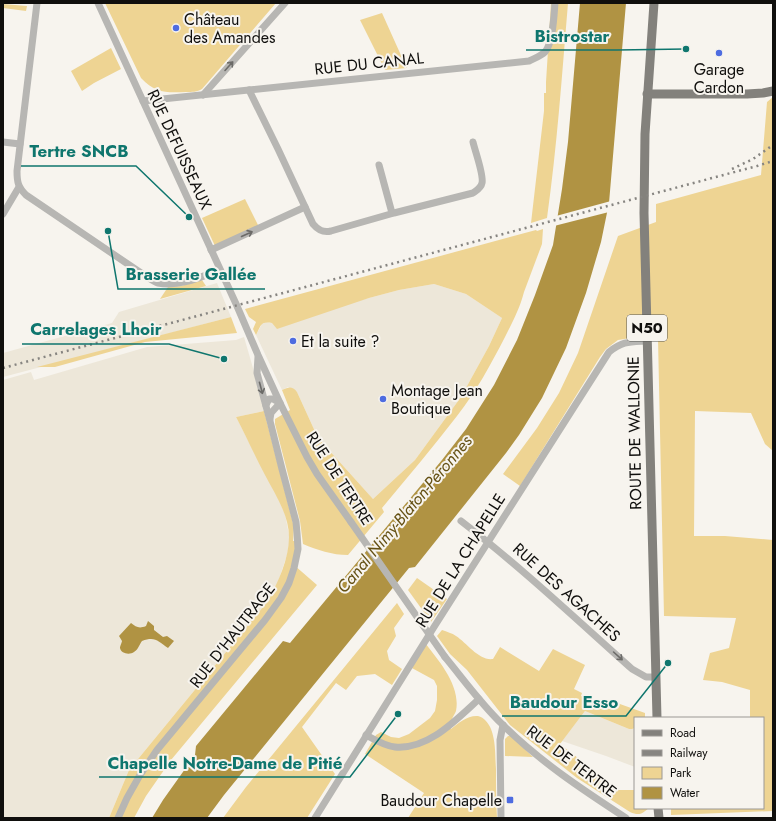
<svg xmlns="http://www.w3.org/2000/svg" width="776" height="821" viewBox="0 0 776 821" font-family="Jost,sans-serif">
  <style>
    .built { fill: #ede7d9 }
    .green { fill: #eed493 }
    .water { fill: #b09343 }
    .pier { fill: #f7f4ee }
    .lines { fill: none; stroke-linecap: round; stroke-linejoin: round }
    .minor { stroke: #b7b6b3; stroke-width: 7 }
    .major { stroke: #83817c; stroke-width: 9 }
    .rail { stroke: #878581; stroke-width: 2.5; stroke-dasharray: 2 4; stroke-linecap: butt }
    .minor-bridge { stroke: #b7b6b3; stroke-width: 7 }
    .oneway { stroke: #6c6b68 }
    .poi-dot { fill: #4e6ce0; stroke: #f7f4ee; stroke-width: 1.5 }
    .labels { text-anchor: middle; stroke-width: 4; stroke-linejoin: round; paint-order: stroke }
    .shield { fill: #f7f4ee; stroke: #555450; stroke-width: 1 }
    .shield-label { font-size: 15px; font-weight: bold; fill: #100f0d }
    .poi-label { font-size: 16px; fill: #100f0d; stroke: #f7f4ee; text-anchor: start }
    .street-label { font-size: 16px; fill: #100f0d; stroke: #f7f4ee }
    .water-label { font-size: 17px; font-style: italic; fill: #655114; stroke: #f7f4ee }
    .leader { fill: none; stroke: #0f766e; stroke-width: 1.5 }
    .callout-dot { fill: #0f766e; stroke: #f7f4ee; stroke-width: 1.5 }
    .callout-label { font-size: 17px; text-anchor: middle; font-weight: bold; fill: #0f766e; stroke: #f7f4ee; stroke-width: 4; stroke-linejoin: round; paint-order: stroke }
  </style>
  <rect width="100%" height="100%" fill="#f7f4ee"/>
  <g class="built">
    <polygon points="217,283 231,317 3,377 3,353 112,323 119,312"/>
    <polygon points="434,284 466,294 502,318 489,346 461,397 415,460 373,499 318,438 297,392 288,387 282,390 256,335 262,324 266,322 272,323 369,298 399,290"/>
    <polygon points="244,337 253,368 264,411 236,417 277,496 285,514 289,535 289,545 287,555 278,582 268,601 129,770 109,818 3,818 3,380 31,372 34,380 147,347 236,340"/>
    <polygon points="585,711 629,729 632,729 635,728 635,767 606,756 562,741"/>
  </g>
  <g class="green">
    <path d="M105,3h171l-74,86c-5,3 -10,3 -16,3 -20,1 -31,1 -45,-14z"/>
    <path d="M551,3h17c-6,72 -11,144 -21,215l-16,5 13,-112v-18h2v-11z"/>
    <polygon points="3,4 27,6 26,11 3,8"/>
    <polygon points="382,13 404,62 407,68 385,70 360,20"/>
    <polygon points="111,48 121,69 94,83 82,91 71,71"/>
    <polygon points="773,97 773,451 765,444 751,413 695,411 694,536 725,536 773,540 773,811 671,815 671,808 763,808 763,718 750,718 750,690 722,682 703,680 710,653 729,648 736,618 664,616 658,339 643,336 618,340 606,349 600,357 520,486 503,474 537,428 559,393 578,353 618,236 656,222 656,204 761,175 767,102"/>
    <polygon points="245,199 259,227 215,246 202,218"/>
    <path d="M543,229l-1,15 -18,48c-4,16 -12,31 -19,45 -14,27 -29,55 -48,79 -24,31 -50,62 -75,92l2,4 -36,43c-16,0 -31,-5 -45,-11l-3,-23 -25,-97v-5l15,-9 -8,-20c7,-3 10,-4 15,2l21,46 55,61 42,-39 46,-63 28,-51 13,-28 -36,-24 -32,-10 -35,6 -30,8 -92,31 -5,-6c-12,-2 -11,3 -16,12l-3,-6 3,-7 -7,-5 -4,-8 291,-79 1,1z"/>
    <polygon points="202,280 206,286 160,299 168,287 181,286"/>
    <polygon points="231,317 237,333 145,342 55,367 37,367"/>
    <path d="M264,411l30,116 -1,14h4l-3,24 23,20 -146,175 -25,36 -12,22h-25l20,-48 139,-169c10,-19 21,-42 21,-64 0,-22 -14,-43 -24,-62 -10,-19 -19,-39 -29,-58z"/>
    <polygon points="417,578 447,599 431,622 408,590"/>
    <polygon points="397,603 404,614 394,628 396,636 387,651 389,660 402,669 392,685 375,674 357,676 346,690 336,683 302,727 335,774 307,818 261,818 260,817 258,818 223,818 246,787"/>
    <path d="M442,630c5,2 10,3 14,6 11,7 23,25 37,23l7,-12 39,24 14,-22 32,16 -11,24 8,4 -1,3 14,5 -1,4 7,3 5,-9 39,14v5h-10v10l-3,1h-3l-44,-18 -25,33 59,46h16v18h14c-7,6 -10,8 -19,4l-53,-34 -67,-53 -43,-55 -17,-16 -13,-18z"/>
    <path d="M425,643c14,18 36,43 31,68 -1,3 -3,5 -4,8 -1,3 -1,7 -1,10 7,-6 17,-14 27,-13 6,1 11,8 13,13 5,13 4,27 5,40 0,16 0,33 1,49h-89l16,-25 -59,-39 11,-19 5,-3 10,5 8,1 10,-4 21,-16 5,-7 2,-11v-14l-3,-6 -24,-13z"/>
    <polygon points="508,736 511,736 533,757 505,756 505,739"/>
  </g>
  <g class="water">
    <polygon points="580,3 626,3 609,203 601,242 586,293 566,348 542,398 519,435 506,453 415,567 409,568 224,795 207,818 152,818 163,800 195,755 196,746 283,641 290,643 442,460 466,429 494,385 517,340 535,295 553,245 562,189 568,142"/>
    <path d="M148,621l6,5v4l9,7 4,-1 7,5 -6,7c-10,-7 -13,-12 -26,-7 -3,4 -4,9 -8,11 -4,3 -13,2 -14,-4 0,-2 2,-6 2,-7l-3,-5 12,-13c5,4 8,6 15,3z"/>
  </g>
  <polygon class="pier" points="611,201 609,212 554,226 556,216"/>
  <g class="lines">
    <g class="minor">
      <path d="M37,3l-20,168c0,11 1,16 9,24l118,80c5,3 10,7 14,8 21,4 43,-6 62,-13"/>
      <polyline points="98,3 237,306 258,355 280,403 307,457 317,474 351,522"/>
      <path d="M249,90l29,59 35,75c5,6 10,9 18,7l63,-18 79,-20c4,-3 8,-5 9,-10 2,-8 -7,-32 -9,-41"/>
      <polyline points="203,95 285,3"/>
      <path d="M143,101l386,-40c6,-3 12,-5 16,-9 8,-9 9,-37 10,-49"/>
      <polyline points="3,142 20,144"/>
      <polyline points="379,165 392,213"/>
      <polyline points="3,214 19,187"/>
      <polyline points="211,250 305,207"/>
      <polyline points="266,405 269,399 273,399 280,403 271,413 270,419"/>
      <path d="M461,521c60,46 115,98 171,148l14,8h9"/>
      <path d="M445,657c19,23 36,47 57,67 37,37 81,66 124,94"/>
      <path d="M366,735c9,5 19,11 29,12 33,3 61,-27 84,-48"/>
      <polyline points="118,818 127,798 140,775 157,750 265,620 281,598 289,583 294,568 298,549 297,533 296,522 282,469 270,421 257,373 258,357"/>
      <path d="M315,818l119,-191 175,-275c14,-11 20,-10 38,-11"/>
      <polyline points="501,818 500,740 503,725"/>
    </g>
    <g class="major">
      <polyline points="654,3 645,134 644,213 657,718"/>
      <polyline points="647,94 747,94 763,93 773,91"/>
      <polyline points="658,808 659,818"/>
    </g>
    <g class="rail">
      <polyline points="732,169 753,159 773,145"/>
      <polyline points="3,368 757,166 773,161"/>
    </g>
    <polyline class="minor-bridge" points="351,522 445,657"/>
  </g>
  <defs><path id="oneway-shaft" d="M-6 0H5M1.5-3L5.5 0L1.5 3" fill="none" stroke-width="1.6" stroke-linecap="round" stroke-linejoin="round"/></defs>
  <g class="oneway">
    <use href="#oneway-shaft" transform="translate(229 66) rotate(-48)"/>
    <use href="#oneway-shaft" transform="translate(247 234) rotate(-24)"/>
    <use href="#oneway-shaft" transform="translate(261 388) rotate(75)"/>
    <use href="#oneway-shaft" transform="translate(618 656) rotate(42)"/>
  </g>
  <g class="poi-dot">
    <circle cx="176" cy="28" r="4"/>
    <circle cx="719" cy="53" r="4"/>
    <circle cx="293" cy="341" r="4"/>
    <circle cx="383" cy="399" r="4"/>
    <rect x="506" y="796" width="8" height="8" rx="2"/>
  </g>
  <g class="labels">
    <rect class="shield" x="627" y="315" width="40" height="26" rx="3"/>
    <g class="shield-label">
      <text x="647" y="333">N50</text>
    </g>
    <g class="poi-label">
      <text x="184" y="25">Château<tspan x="184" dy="18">des Amandes</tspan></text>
      <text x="719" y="75" text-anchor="middle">Garage<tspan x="719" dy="18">Cardon</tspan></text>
      <text x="301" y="347">Et la suite ?</text>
      <text x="391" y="396">Montage Jean<tspan x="391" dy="18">Boutique</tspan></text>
      <text x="502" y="806" text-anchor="end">Baudour Chapelle</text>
    </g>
    <g class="street-label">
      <text transform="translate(369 63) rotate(-6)" y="6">RUE DU CANAL</text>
      <text transform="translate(180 149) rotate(65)" y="6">RUE DEFUISSEAUX</text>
      <text transform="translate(634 433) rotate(-91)" y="6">ROUTE DE WALLONIE</text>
      <text transform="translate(340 478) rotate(57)" y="6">RUE DE TERTRE</text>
      <text transform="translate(460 560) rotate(-58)" y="6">RUE DE LA CHAPELLE</text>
      <text transform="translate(567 592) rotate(42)" y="6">RUE DES AGACHES</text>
      <text transform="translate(232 635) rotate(-52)" y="6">RUE D'HAUTRAGE</text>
      <text transform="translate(572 761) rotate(37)" y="6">RUE DE TERTRE</text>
    </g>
    <g class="water-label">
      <text transform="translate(404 514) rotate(-50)" y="6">Canal Nimy-Blaton-Péronnes</text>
    </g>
  </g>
  <path class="leader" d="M686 49L617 50H526M189 217L136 166H21M108 231L118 289H265M224 359L169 344H22M668 663L626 716H502M398 714L350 777H99"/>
  <g class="callout-dot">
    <circle cx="686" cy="49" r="4"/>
    <circle cx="189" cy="217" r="4"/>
    <circle cx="108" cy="231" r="4"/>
    <circle cx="224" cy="359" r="4"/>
    <circle cx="668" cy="663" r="4"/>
    <circle cx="398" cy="714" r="4"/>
  </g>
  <g class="callout-label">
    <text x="572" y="42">Bistrostar</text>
    <text x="79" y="157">Tertre SNCB</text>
    <text x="191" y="280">Brasserie Gallée</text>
    <text x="96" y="335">Carrelages Lhoir</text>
    <text x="564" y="708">Baudour Esso</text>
    <text x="225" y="769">Chapelle Notre-Dame de Pitié</text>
  </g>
  <rect width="776" height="821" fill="none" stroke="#100f0d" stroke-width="8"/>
  <rect x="634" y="717" width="130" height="92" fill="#f7f4ee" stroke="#9b9894"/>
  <rect x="642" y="730" width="20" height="6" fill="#83817c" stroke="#9b9894"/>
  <text x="670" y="737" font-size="12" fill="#100f0d">Road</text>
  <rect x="642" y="750" width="20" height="6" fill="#878581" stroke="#9b9894"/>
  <text x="670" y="757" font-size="12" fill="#100f0d">Railway</text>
  <rect x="642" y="767" width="20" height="12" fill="#eed493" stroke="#9b9894"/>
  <text x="670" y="777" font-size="12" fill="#100f0d">Park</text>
  <rect x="642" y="787" width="20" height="12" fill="#b09343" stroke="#9b9894"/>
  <text x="670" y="797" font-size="12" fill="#100f0d">Water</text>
</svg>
